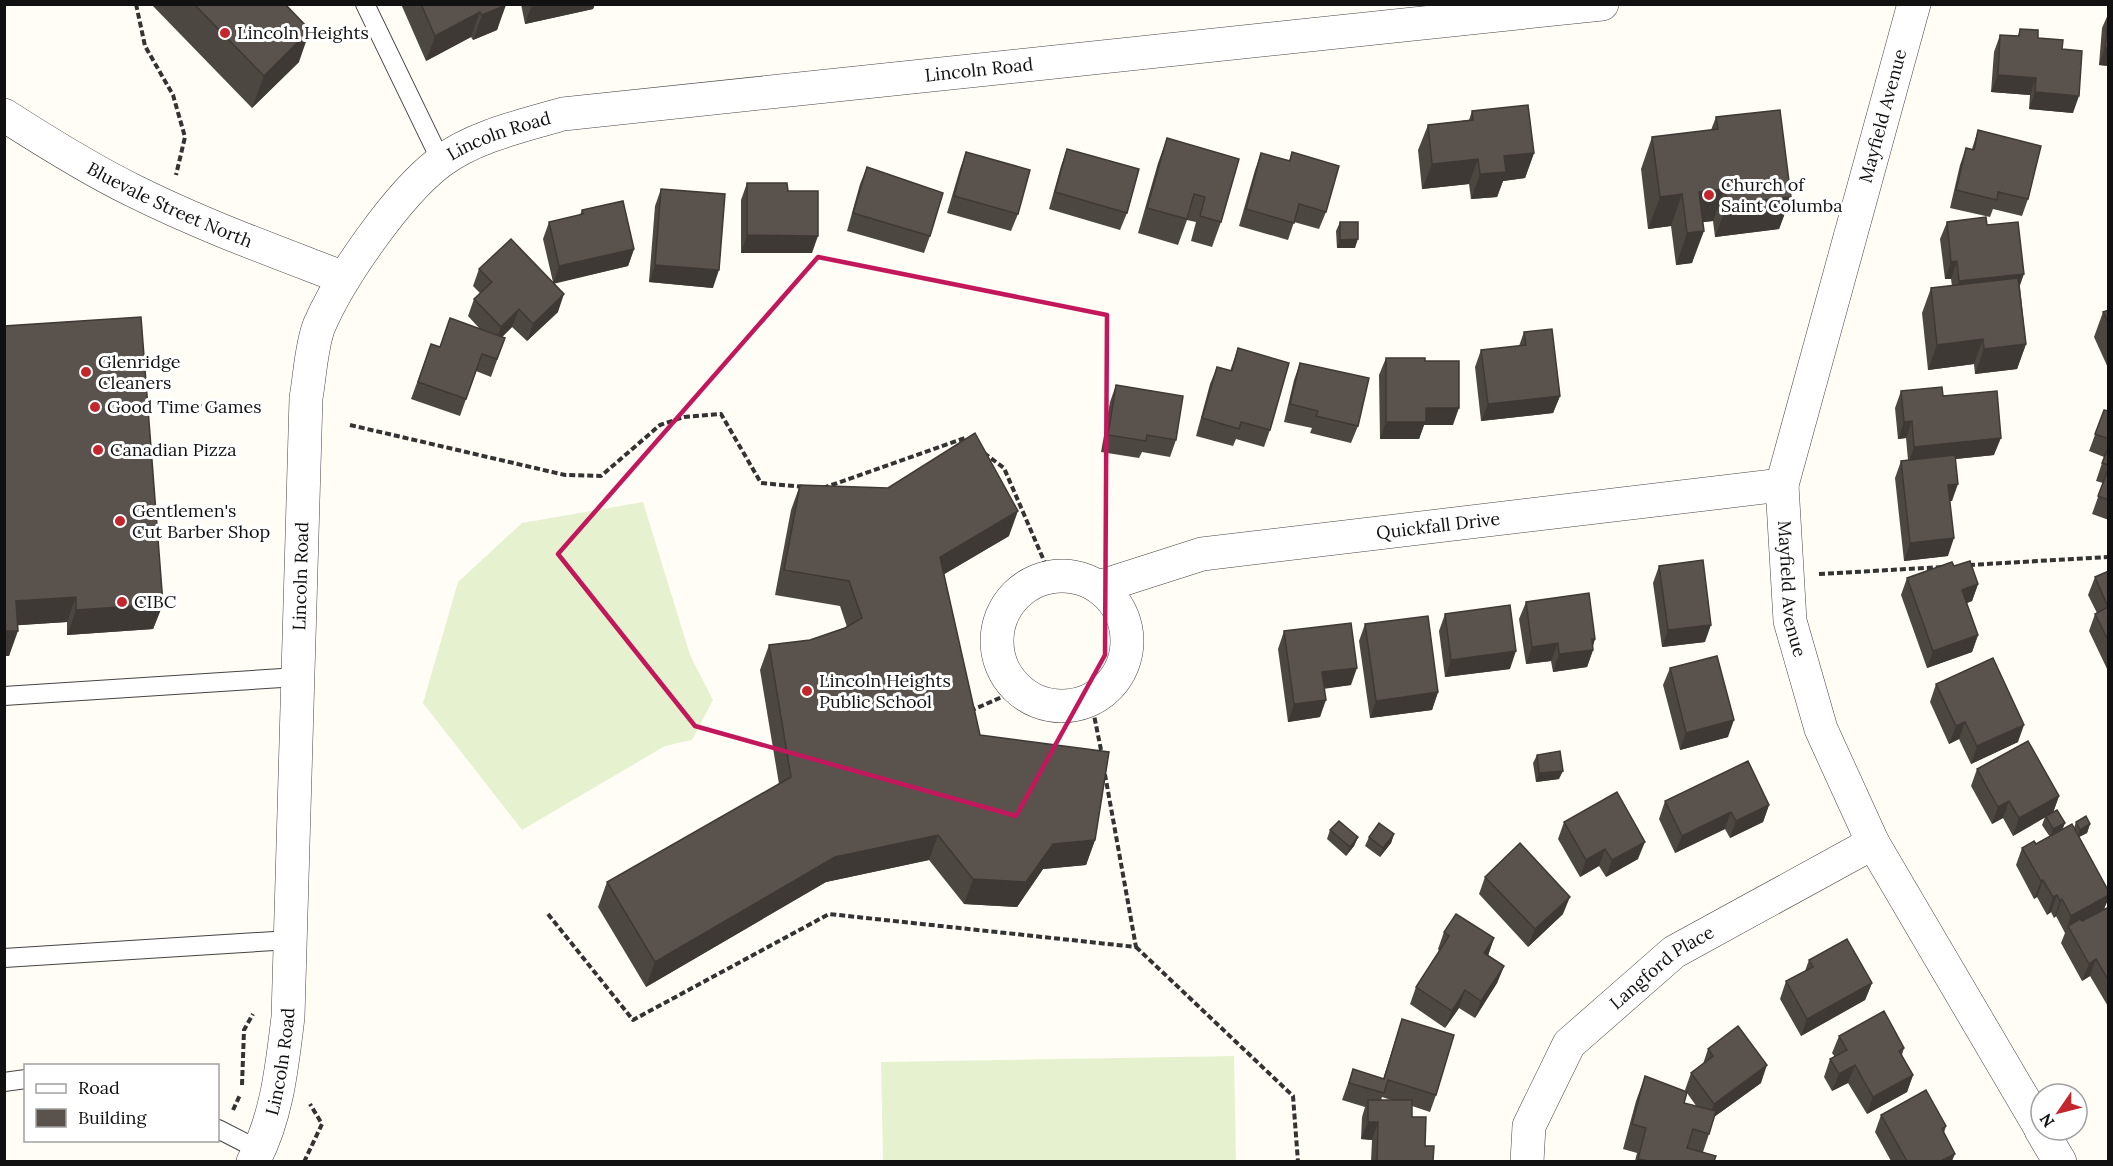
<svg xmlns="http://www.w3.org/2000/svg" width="2113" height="1166" viewBox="0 0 2113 1166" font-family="Lora,serif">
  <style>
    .pitch { fill: #e6f2cf }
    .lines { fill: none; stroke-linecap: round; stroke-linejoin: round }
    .service-casing { stroke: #444; stroke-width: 20 }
    .minor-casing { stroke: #444; stroke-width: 34 }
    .path { stroke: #333; stroke-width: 4; stroke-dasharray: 6 3; stroke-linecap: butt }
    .service { stroke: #fff; stroke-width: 18 }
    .minor { stroke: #fff; stroke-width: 33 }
    .wall { fill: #4d4742; fill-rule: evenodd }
    .shaded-wall { fill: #3f3936 }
    .building { fill: #5a524d; stroke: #3f3936; stroke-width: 1.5 }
    .marked { fill: none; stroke: #c2185b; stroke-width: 4.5; stroke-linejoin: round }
    .poi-dot { fill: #c4262e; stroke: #fff; stroke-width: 2 }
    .labels { text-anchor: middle; stroke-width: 6; stroke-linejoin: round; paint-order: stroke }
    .poi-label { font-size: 18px; fill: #111; stroke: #fff; text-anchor: start }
    .street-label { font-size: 18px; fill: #111; stroke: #fff }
  </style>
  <rect width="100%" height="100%" fill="#fffdf5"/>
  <g class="pitch">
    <polygon points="643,502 690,655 713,700 692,740 665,746 522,830 423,703 458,582 522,523"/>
    <polygon points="1234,1056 1236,1161 883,1161 881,1062"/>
  </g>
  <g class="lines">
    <g class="service-casing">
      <g id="service">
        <polyline points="365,4 441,161"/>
        <polyline points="4,696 298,677"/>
        <polyline points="4,958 290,940"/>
        <polyline points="4,1082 26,1079"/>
        <polyline points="218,1129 259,1150"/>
      </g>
    </g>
    <g class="minor-casing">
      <g id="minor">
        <path id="s1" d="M1914,4l-132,481 8,136 31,108 52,114 168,286"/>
        <path id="s2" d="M4,115c42,27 85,54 130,76 68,34 140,60 210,87"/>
        <circle cx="1062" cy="641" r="65"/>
        <path id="s3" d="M1099,587l103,-33 580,-69"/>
        <polyline points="2041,1130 2060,1162"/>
        <path id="s4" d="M253,1162c24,-44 29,-96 35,-145l18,-619c4,-22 5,-51 13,-72 21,-49 79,-132 121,-164 35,-26 82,-36 123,-48l1039,-110"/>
        <path id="s5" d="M1527,1162l2,-36 40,-82 105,-92 199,-109"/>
      </g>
    </g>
    <g class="path">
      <polyline points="136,4 145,46 173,95 185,137 176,175"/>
      <polyline points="196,406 261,411"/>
      <polyline points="350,425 565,475 601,476 660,425 684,417 721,414 761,483 804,487"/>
      <polyline points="984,453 1004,468 1051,577"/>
      <polyline points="823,488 965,438 969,441"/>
      <polyline points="1969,565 2108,557"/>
      <polyline points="1819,574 1943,567"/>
      <polyline points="1091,700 1102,755"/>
      <polyline points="970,711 1018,690"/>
      <polyline points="548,914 633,1020 829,914 1136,947 1104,769"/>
      <polyline points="1136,947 1293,1096 1298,1162"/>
      <polyline points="242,1085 244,1030 253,1014"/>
      <polyline points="233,1110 240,1095"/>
      <polyline points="304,1162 322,1124 310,1104"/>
    </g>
    <use href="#service" class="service"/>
    <use href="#minor" class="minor"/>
  </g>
  <g class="wall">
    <polygon points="151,4 285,4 299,62 252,108"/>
    <polygon points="401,4 505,4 497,30 473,40 471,37 426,61"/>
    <polygon points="521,4 595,4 593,9 525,24"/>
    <polygon points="2109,12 2109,66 2099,65 2102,28"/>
    <polygon points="2020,29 2062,49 2073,113 2029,109 2030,95 1991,92 1994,52 2000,35 2018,36"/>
    <polygon points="1472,111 1534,153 1525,178 1503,181 1497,197 1471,199 1469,184 1422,189 1418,150 1428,125 1469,120"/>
    <polygon points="1716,117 1791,197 1779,229 1715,237 1713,221 1703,222 1692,263 1676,265 1671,226 1648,229 1641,169 1652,137 1711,130"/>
    <polygon points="1978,130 2028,199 2022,216 1993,209 1990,217 1950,208 1960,165 1966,148 1972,149"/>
    <polygon points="1167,138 1221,222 1212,247 1191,241 1196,222 1187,220 1178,245 1138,233 1158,163"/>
    <polygon points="1067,149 1127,213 1120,230 1049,209 1061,166"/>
    <polygon points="966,152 1018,214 1011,231 947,213 960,169"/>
    <polygon points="1292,152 1326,212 1319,229 1294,222 1288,240 1239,226 1255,170 1261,153 1289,161"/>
    <polygon points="867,167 930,236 924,253 847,231 860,184"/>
    <polygon points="747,183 788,191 812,253 741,253 741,200"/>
    <polygon points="661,189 713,288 649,282 655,206"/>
    <polygon points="582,210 634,249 628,266 554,283 558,312 527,341 512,327 502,337 505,338 491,377 476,371 460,416 411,399 431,344 439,347 480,329 468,316 474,299 480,293 473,286 479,269 553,282 543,239 549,222 580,215"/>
    <polygon points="1340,222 1355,248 1337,248 1336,231"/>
    <polygon points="1947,222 1987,225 2020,287 2026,344 2017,369 1975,374 1974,364 1928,370 1922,313 1931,288 1952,286 1951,279 1945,279 1940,239"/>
    <polygon points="2109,310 2109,370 2094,337 2103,312"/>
    <polygon points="4,326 163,604 153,629 67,635 67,622 18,625 9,656"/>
    <polygon points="1524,332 1560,396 1553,413 1481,421 1475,367 1481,350 1519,346"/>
    <polygon points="1238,348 1270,430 1264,447 1236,439 1233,446 1196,436 1210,384 1217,367 1230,371"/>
    <polygon points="1386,358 1425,361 1453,425 1424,425 1419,439 1380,439 1379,375"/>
    <polygon points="1300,363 1358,426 1351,443 1310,433 1312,428 1284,422 1294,380"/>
    <polygon points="1116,385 1176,440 1170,457 1142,452 1139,458 1101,452 1110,402"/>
    <polygon points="1901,391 1943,396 1994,455 1955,459 1952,501 1950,501 1948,556 1904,561 1895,478 1901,461 1908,460 1906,438 1898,439 1895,408"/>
    <polygon points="2104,410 2109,411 2109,520 2092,514 2103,483 2096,481 2104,457 2089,451"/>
    <polygon points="800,485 1009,536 944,574 980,735 1095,840 1086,865 1043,869 1017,907 964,904 929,860 826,882 646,987 598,907 607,882 779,784 760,670 769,645 810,640 847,627 840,606 775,595 791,510"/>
    <polygon points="1659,566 1705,642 1662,647 1653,583"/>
    <polygon points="2109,571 2109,673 2089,631 2095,614 2097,613 2088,595 2095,577"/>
    <polygon points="1907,578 1978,584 1972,601 1967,603 1978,635 1972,652 1927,668 1901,595"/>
    <polygon points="1526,602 1595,639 1593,646 1593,650 1587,667 1553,672 1551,661 1526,664 1519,619"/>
    <polygon points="1445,614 1510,669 1445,677 1439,631"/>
    <polygon points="1365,624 1438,692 1432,710 1370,718 1359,641"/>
    <polygon points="1284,631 1351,685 1325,688 1320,717 1288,722 1278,649"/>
    <polygon points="1670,668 1728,737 1680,750 1663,685"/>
    <polygon points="1936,684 2018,742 1971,764 1959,739 1949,744 1930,702"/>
    <polygon points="1537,755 1559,779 1536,782 1533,763"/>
    <polygon points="1977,769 2059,796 2053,812 2065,823 2062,830 2074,828 2076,822 2090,824 2087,833 2079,837 2109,892 2109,898 2104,909 2109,907 2109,1008 2090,976 2082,981 2061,943 2065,933 2056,916 2054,918 2051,912 2047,915 2037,897 2034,899 2016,865 2022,848 2036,844 2050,837 2042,825 2045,817 2013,836 2003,818 1992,824 1971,786"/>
    <polygon points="1665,801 1769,805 1763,822 1730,838 1725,829 1675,853 1659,819"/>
    <polygon points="1564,822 1638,859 1606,877 1599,866 1580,877 1558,839"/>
    <polygon points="1330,830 1358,837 1354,846 1346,856 1327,839"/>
    <polygon points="1394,834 1391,843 1380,857 1365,846 1369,837"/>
    <polygon points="1485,877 1563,914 1528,947 1479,894"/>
    <polygon points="1444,932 1494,938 1488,955 1504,966 1497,983 1475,1018 1459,1008 1445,1028 1410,1004 1416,987 1439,951 1438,949"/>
    <polygon points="1809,960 1872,983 1865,1000 1801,1036 1780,999 1786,981 1805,971"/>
    <path d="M1402,1019l34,76 -6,17 -18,-6v11l21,44h-62l1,-21 -11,-1 1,-22 3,-10 -23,-7 11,-31 30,10zM1382,1097l9,3h-10z"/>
    <polygon points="1839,1036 1904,1048 1902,1055 1913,1075 1907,1092 1867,1114 1848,1083 1832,1091 1824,1077 1830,1059 1835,1057 1832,1053"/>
    <path d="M1708,1049l53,34 -47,34 -5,17 -6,18 11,9h-79l2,-8 -14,-4 13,-48 9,-25 41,16 -1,-2 6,-17 12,-9zM1687,1093l10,14 -13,-4z"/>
    <polygon points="1881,1115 1946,1126 1944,1133 1952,1161 1891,1161 1875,1132"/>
  </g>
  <g class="shaded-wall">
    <polygon points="541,4 595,4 593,9 525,24 531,7"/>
    <polygon points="506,5 497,30 473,40 482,15"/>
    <polygon points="480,12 471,37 426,61 435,36"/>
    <polygon points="310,30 299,62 252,108 264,76"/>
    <polygon points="2105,48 2109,48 2109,66 2099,65"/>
    <polygon points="1998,75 2036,78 2030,95 1991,92"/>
    <polygon points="2035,92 2079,96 2073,113 2029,109"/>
    <polygon points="1534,153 1525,178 1503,181 1497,197 1471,199 1480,174 1504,156"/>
    <polygon points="1478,159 1469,184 1422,189 1432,164"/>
    <polygon points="1725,189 1713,221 1687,224 1699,192"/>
    <polygon points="1682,194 1671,226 1648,229 1660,197"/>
    <polygon points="1791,197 1779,229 1715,237 1727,205"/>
    <polygon points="1704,231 1692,263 1676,265 1687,233"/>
    <polygon points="747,235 818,236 812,253 741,253"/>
    <polygon points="1358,239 1355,248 1337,248 1340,240"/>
    <polygon points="634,249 628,266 553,284 559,266"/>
    <polygon points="1957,261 1951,279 1945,279 1951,262"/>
    <polygon points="655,265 719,270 713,288 649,282"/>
    <polygon points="2024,274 2018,291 1953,298 1959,281"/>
    <polygon points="564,294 558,312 527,341 533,324"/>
    <polygon points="519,309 512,327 495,344 501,327"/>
    <polygon points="1983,339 1974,364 1928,370 1937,345"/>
    <polygon points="2026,344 2017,369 1975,374 1984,349"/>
    <polygon points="1560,396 1553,413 1481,421 1488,404"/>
    <polygon points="1426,408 1459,408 1453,425 1424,425 1419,439 1380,439 1386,422"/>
    <polygon points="1912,421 1906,438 1898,439 1904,422"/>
    <polygon points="2001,438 1994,455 1908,464 1914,447"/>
    <polygon points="1958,484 1952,501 1942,502 1948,485"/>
    <polygon points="1018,511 1009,536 931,582 940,557"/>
    <polygon points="1954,538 1948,556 1904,561 1910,543"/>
    <polygon points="1978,584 1972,601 1956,607 1962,590"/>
    <polygon points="76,597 67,622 7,626 16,601"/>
    <polygon points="163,604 153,629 67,635 76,610"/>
    <polygon points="1711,625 1705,642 1662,647 1668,630"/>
    <polygon points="4,631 18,631 9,656 4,656"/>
    <polygon points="1978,635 1972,652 1927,668 1933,651"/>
    <polygon points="1592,639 1595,639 1591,650 1593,650 1587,667 1553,672 1559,654"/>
    <polygon points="1558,643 1551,661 1526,664 1532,647"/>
    <polygon points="1516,651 1510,669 1445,677 1451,660"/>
    <polygon points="1357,668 1351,685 1316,690 1322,672"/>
    <polygon points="1438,692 1432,710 1370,718 1376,701"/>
    <polygon points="1326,700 1320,717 1288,722 1294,704"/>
    <polygon points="1734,720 1728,737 1680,750 1686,733"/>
    <polygon points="1965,722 1959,739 1949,744 1956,726"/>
    <polygon points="2024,725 2018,742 1971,764 1977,746"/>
    <polygon points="1563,771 1559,779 1536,782 1539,773"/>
    <polygon points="2059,796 2053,813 2013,836 2019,818"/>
    <polygon points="2009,801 2003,818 1992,824 1998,807"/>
    <polygon points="1769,805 1763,822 1730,838 1736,821"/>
    <polygon points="1731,812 1725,829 1675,853 1682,836"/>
    <polygon points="2065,823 2061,832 2050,838 2053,829"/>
    <polygon points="2090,824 2087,833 2077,838 2080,830"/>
    <polygon points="1394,834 1391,843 1380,857 1383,848"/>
    <polygon points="938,835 929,860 826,882 646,987 655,962 835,857"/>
    <polygon points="1358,837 1354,846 1346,856 1350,847"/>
    <polygon points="1095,840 1086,865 1043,869 1017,907 964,904 973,879 1053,844"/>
    <polygon points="1645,842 1638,859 1606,877 1612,860"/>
    <polygon points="1605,849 1599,866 1580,877 1586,860"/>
    <polygon points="2043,880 2037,897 2034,899 2041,881"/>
    <polygon points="2057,895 2051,912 2047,915 2053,897"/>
    <polygon points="2109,895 2103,912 2070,930 2068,926 2065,933 2071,916"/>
    <polygon points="1570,897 1563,914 1528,947 1535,929"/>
    <polygon points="2062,899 2056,916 2054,918 2060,901"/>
    <polygon points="1494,938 1488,956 1484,953"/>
    <polygon points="2096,959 2090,976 2082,981 2089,964"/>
    <polygon points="1504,966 1497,983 1475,1018 1481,1001"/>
    <polygon points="1872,983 1865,1000 1801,1036 1807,1019"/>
    <polygon points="1465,990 1459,1008 1445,1028 1452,1011"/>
    <polygon points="1767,1065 1761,1083 1707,1122 1714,1104"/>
    <polygon points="1855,1065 1848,1083 1832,1091 1839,1074"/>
    <polygon points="1913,1075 1907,1092 1867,1114 1873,1097"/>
    <polygon points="1368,1122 1378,1122 1372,1140 1361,1139"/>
    <polygon points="1955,1154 1952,1161 1941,1161"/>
  </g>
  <g class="building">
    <polygon points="194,4 285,4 310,30 264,76"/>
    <polygon points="421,4 505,4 506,5 482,15 480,12 435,36"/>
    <polygon points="2109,13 2109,48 2105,48"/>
    <polygon points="2020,29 2038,30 2038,38 2063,40 2062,49 2082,51 2079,96 2035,92 2036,78 1998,75 2000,35 2019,36"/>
    <polygon points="1528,105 1534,153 1504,156 1506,172 1480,174 1478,159 1432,164 1428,125 1473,120 1472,111"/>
    <polygon points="1780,110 1791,197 1727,205 1725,189 1699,192 1704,231 1687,233 1682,194 1660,197 1652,137 1718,129 1716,117"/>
    <polygon points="1978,130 2041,146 2028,199 1998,192 1997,200 1956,190 1966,148 1974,150"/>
    <polygon points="1167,138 1239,159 1221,222 1200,216 1205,197 1194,194 1187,219 1147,208"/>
    <polygon points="1067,149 1139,169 1127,213 1055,192"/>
    <polygon points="966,152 1030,170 1018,214 954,196"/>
    <polygon points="1292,152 1339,166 1326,212 1299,204 1294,223 1246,209 1261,153 1290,161"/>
    <polygon points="867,167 943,193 930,236 853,213"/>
    <polygon points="747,183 787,183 788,191 818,191 818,236 747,235"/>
    <polygon points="661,189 725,194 719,270 655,265"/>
    <polygon points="623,201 634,249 559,266 549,222 583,214 582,210"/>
    <polygon points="1986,217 1987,225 2018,222 2024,274 1959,281 1957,261 1951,262 1947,222"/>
    <polygon points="1340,222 1358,222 1358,239 1340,240"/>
    <polygon points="511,239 564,294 533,324 519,309 501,327 474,299 492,282 479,269"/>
    <polygon points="2018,278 2026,344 1984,349 1983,339 1937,345 1931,288"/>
    <polygon points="2109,310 2109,324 2103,312"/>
    <polygon points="141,317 163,604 76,610 76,597 16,601 18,631 4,631 4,326"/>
    <polygon points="450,318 505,338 497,359 482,354 466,399 418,382 431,344 440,347"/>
    <polygon points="1552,329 1560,396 1488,404 1481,350 1526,345 1524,332"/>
    <polygon points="1238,348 1289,363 1270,430 1241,422 1239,429 1202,418 1217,367 1232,371"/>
    <polygon points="1386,358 1425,358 1425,361 1459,361 1459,408 1426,408 1426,422 1386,422"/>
    <polygon points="1300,363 1369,378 1358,426 1316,416 1318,411 1290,404"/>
    <polygon points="1116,385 1183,396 1176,440 1147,435 1146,441 1108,435"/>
    <polygon points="1942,387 1943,396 1997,391 2001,438 1914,447 1912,421 1904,422 1901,391"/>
    <polygon points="2104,410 2109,411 2109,439 2095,434"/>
    <polygon points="975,433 1018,511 940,557 980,735 1109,752 1095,840 1053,844 1026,882 973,879 938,835 835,857 655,962 607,882 791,777 769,645 810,640 845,628 862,618 849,581 784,570 800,485 888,488"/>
    <polygon points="2109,446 2109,465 2102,463"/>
    <polygon points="1955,455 1958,484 1948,485 1954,538 1910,543 1901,461"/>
    <polygon points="2109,467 2109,500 2098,496"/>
    <polygon points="1703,560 1711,625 1668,630 1659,566"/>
    <polygon points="1970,561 1978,584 1962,590 1978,635 1933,651 1907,578 1952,562 1954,566"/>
    <polygon points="2109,571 2109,642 2095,614 2108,607 2095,577"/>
    <polygon points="1589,593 1595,639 1592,639 1593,650 1559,654 1558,643 1532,647 1526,602"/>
    <polygon points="1510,605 1516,651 1451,660 1445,614"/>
    <polygon points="1428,616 1438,692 1376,701 1365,624"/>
    <polygon points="1351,623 1357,668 1322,672 1326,700 1294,704 1284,631"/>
    <polygon points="1717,656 1734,720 1686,733 1670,668"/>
    <polygon points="1993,658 2024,725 1977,746 1965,722 1956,726 1936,684"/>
    <polygon points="2028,741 2059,796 2019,818 2009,801 1998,807 1977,769"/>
    <polygon points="1560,751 1563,771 1539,773 1537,755"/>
    <polygon points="1748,761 1769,805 1736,821 1731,812 1682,836 1665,801"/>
    <polygon points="1617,792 1645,842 1612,860 1605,849 1586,860 1564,822"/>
    <polygon points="2057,810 2065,823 2053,829 2046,816"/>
    <polygon points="2086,816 2090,824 2080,830 2076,822"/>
    <polygon points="1339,821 1358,837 1350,847 1330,830"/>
    <polygon points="1379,823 1394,834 1383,848 1369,837"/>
    <polygon points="2072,824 2109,892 2109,895 2071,916 2062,899 2060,901 2057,895 2053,897 2043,880 2041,881 2022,848 2034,841 2036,844"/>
    <polygon points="1520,843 1570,897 1535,929 1485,877"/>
    <polygon points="2109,907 2109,981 2096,959 2089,964 2068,926 2080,919 2082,921"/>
    <polygon points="1456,914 1494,938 1484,953 1504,966 1481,1001 1465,990 1452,1011 1416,987 1449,936 1444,932"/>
    <polygon points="1847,939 1872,983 1807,1019 1786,981 1813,967 1809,960"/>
    <polygon points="1884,1011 1904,1048 1899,1051 1913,1075 1873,1097 1855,1065 1839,1074 1830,1059 1847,1050 1839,1036"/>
    <polygon points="1402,1019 1454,1035 1436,1095 1388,1080 1384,1093 1349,1083 1353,1069 1384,1079"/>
    <polygon points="1738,1026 1767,1065 1714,1104 1691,1073 1713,1056 1708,1049"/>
    <polygon points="1645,1076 1687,1092 1684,1103 1716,1111 1709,1134 1693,1129 1687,1148 1716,1156 1714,1161 1649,1161 1638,1159 1646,1128 1632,1124"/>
    <polygon points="1926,1090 1946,1126 1942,1129 1955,1154 1941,1161 1907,1161 1881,1115"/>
    <polygon points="1368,1100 1412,1100 1412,1117 1426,1117 1425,1146 1434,1146 1433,1161 1377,1161 1378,1122 1368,1122"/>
  </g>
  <path class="marked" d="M818,257l289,58 -2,340 -89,161 -321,-90 -137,-172z"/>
  <g class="poi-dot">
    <circle cx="225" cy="33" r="6"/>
    <circle cx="1709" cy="195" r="6"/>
    <circle cx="86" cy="372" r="6"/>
    <circle cx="95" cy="407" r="6"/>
    <circle cx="98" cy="450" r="6"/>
    <circle cx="120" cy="521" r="6"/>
    <circle cx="122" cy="602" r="6"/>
    <circle cx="807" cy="691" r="6"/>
  </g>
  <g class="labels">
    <g class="poi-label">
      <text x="237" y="39">Lincoln Heights</text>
      <text x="1721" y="191">Church of<tspan x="1721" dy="21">Saint Columba</tspan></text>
      <text x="98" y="368">Glenridge<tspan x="98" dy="21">Cleaners</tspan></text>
      <text x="107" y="413">Good Time Games</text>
      <text x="110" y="456">Canadian Pizza</text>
      <text x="132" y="517">Gentlemen's<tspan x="132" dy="21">Cut Barber Shop</tspan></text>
      <text x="134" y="608">CIBC</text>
      <text x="819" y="687">Lincoln Heights<tspan x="819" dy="21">Public School</tspan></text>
    </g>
    <g class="street-label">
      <text dy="6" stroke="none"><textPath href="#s4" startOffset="1599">Lincoln Road</textPath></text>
      <text transform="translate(1883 116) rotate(-75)" y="6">Mayfield Avenue</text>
      <text dy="6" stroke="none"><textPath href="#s4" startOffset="1113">Lincoln Road</textPath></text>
      <text dy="6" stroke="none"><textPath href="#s2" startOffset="189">Bluevale Street North</textPath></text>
      <text dy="6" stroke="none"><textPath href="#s3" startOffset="346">Quickfall Drive</textPath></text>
      <text dy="6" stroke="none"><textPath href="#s4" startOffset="591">Lincoln Road</textPath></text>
      <text dy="6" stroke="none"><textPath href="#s1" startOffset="603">Mayfield Avenue</textPath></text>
      <text dy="6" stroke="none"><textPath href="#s5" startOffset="248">Langford Place</textPath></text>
      <text dy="6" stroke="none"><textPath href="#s4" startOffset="105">Lincoln Road</textPath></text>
    </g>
  </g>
  <rect width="2113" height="1166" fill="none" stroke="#111111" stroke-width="12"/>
  <rect x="24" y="1064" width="195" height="78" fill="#ffffff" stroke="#a0a0a0" stroke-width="1.5"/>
  <rect x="36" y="1084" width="30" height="9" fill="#ffffff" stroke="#a0a0a0" stroke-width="1.5"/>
  <text x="78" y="1094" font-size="18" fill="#111111">Road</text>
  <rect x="36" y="1109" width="30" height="18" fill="#5a524d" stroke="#a0a0a0" stroke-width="1.5"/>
  <text x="78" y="1124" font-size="18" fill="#111111">Building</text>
  <g transform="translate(2059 1112) rotate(235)"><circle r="28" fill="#ffffff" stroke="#a0a0a0" stroke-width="1.5"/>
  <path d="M0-4.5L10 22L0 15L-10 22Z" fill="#c4262e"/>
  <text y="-9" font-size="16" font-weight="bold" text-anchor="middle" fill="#111111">N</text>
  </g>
</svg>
